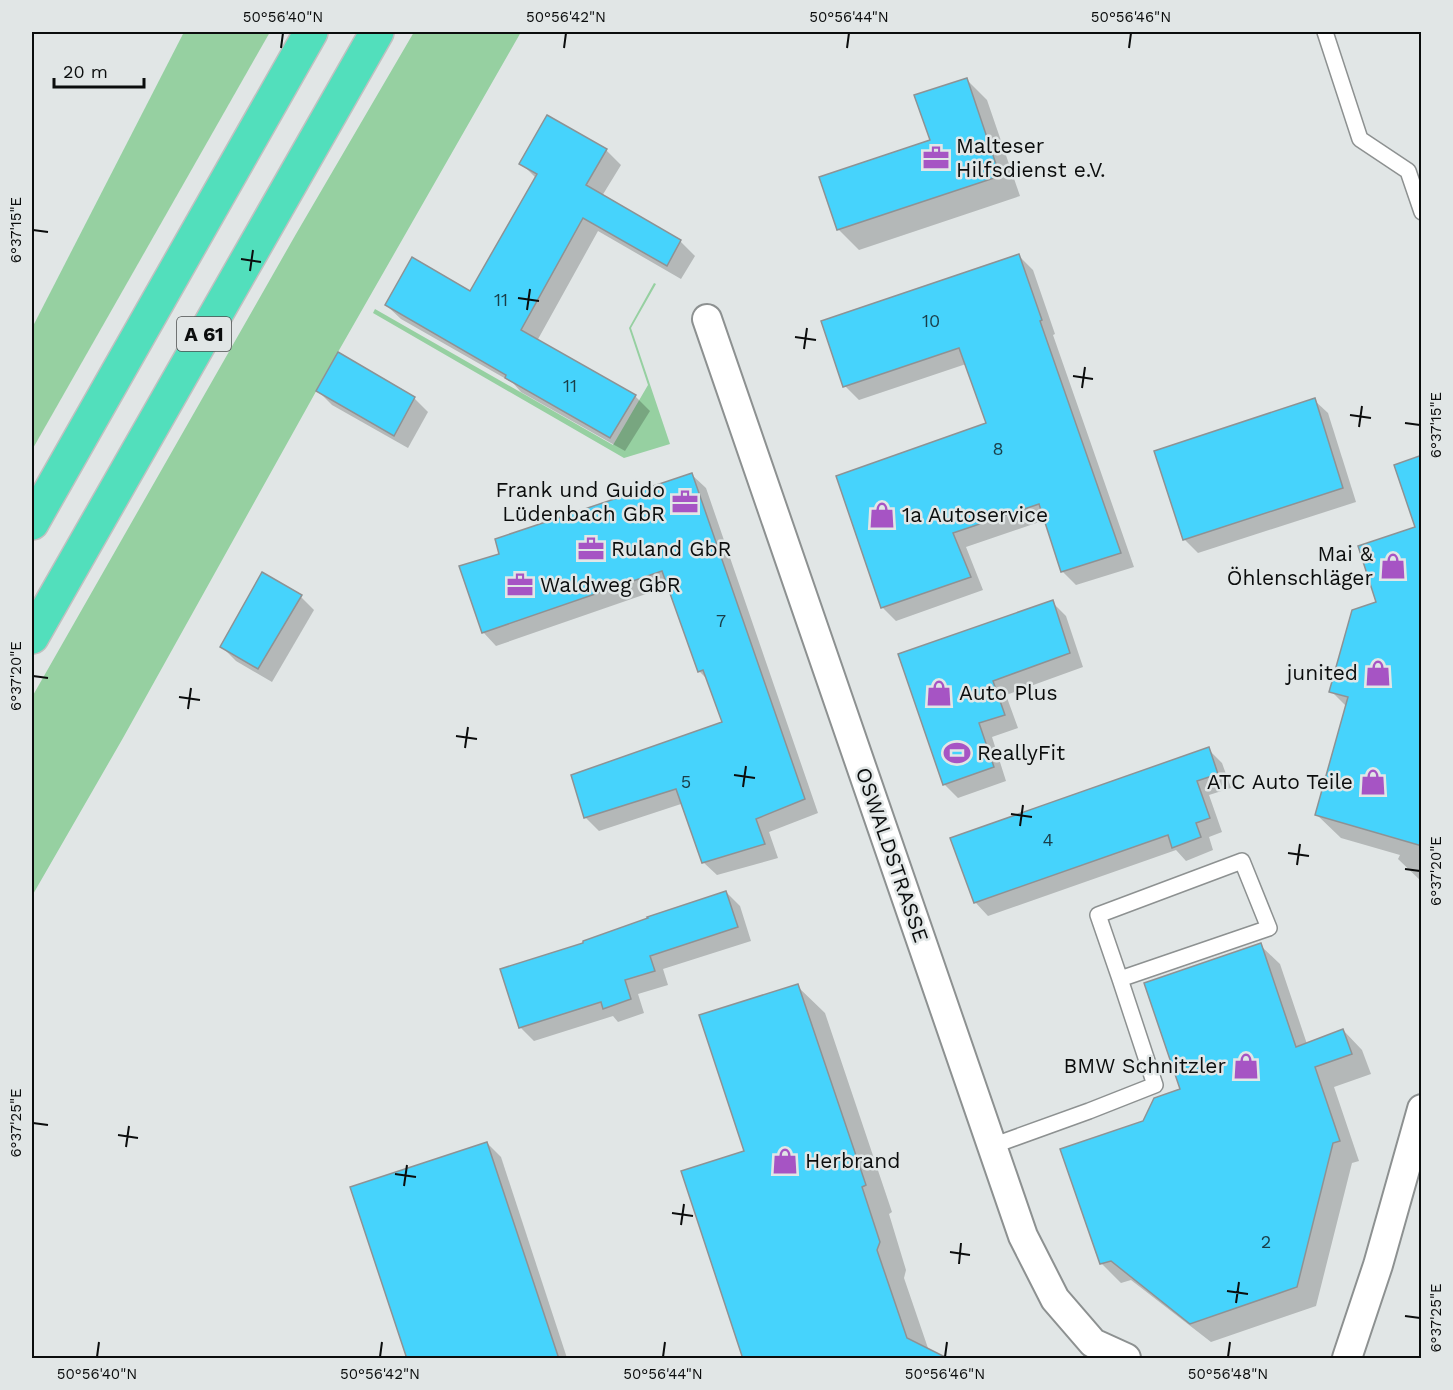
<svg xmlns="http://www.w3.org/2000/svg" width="1453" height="1390" viewBox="0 0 1453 1390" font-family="'Work Sans',sans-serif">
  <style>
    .green { fill: #96d0a1 }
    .shadow { fill: #0003 }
    .building { fill: #46d3fc; stroke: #8e9294; stroke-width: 1.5 }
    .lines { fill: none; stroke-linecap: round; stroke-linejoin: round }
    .lane-casing { stroke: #8d9191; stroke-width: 18 }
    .street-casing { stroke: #8d9191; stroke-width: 32 }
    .highway-casing { stroke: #c0c0c0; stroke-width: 36 }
    .lane { stroke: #fff; stroke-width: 15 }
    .street { stroke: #fff; stroke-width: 28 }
    .highway { stroke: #52dfbc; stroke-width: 33 }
    .ticks { fill: none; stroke: #0b0d0d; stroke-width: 2 }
    .labels { text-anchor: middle; stroke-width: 5; stroke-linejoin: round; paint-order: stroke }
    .number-label { font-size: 18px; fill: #1a3e49 }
    .shield { fill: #e1e6e6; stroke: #4b4e4e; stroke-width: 1.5 }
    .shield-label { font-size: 20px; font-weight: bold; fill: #0b0d0d }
    .poi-label { font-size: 21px; fill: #0b0d0d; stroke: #e1e6e6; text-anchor: start }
    .street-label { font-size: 21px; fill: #0b0d0d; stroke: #e1e6e6 }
    .neatline { fill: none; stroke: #0b0d0d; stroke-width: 2 }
    .ticks-label { font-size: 15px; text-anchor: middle; fill: #0b0d0d }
  </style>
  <rect width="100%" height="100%" fill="#e1e6e6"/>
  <g class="green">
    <polygon points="184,32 270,32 32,450 32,328"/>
    <polygon points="414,32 521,32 338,352 123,738 32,896 32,697 296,234"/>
    <polygon points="654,283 656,284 631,328 670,444 624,458 373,313 375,309 613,445 648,385 629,328"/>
  </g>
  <g class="shadow">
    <polygon points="966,79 987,100 1020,196 859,250 838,229 931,141"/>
    <polygon points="606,150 621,165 602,196 680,241 695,256 681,279 598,231 537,341 635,396 650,411 625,451 521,392 513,383 401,319 386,305 471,293 536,178 521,163"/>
    <polygon points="1019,256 1033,270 1055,334 1053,335 1134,567 1076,585 1062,571 1045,520 966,547 983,590 896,621 882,607 988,424 966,364 859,400 845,386"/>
    <polygon points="318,391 414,398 428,412 408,448 332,405"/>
    <polygon points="1314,400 1328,413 1356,502 1198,553 1184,539"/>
    <polygon points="1422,457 1422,882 1398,859 1400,855 1341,838 1317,815 1347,707 1331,691 1417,528"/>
    <polygon points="692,475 706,488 818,813 769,832 778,858 717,875 703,862 681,804 599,831 585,817 724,723 708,680 699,671 669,586 496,646 483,632 500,555"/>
    <polygon points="301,597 314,610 272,682 236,661 222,647"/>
    <polygon points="1052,602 1066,616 1083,667 1006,695 1018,728 992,737 1006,781 958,798 944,784 899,655"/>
    <polygon points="1208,749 1222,763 1231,788 1209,795 1222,832 1209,837 1213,850 1186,861 1176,850 988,916 975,902"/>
    <polygon points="726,892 740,906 751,941 663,969 668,985 638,994 644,1013 618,1022 613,1016 534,1041 520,1027 585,944"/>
    <polygon points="1260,945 1280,964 1307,1044 1343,1030 1362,1050 1371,1074 1334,1087 1359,1161 1352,1163 1316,1306 1211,1342 1131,1280 1121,1283 1102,1264 1062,1150 1144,1122 1182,1090"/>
    <polygon points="797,986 825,1013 892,1212 889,1214 906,1270 904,1278 930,1354 744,1358 746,1152"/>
    <polygon points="487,1143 501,1157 567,1358 408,1358"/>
  </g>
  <g class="building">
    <polygon points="967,78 1000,176 837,230 819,177 930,140 914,95"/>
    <polygon points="547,115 607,149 586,185 681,240 667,266 583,218 521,330 636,395 610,438 505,378 506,375 385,305 412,257 470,291 537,174 519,164"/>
    <polygon points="1019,254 1042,320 1040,321 1121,553 1061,572 1039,504 953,533 971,577 881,608 836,476 986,423 959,348 843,387 821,321"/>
    <polygon points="338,352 415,397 394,436 316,391"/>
    <polygon points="1315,398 1343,488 1183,540 1154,451"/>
    <polygon points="1422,455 1422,846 1315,815 1348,697 1329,692 1352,610 1376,602 1358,546 1415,527 1394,465"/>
    <polygon points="692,473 805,799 756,819 765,844 702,863 676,789 584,818 571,775 722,722 703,670 698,672 662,571 482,633 459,566 499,554 495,539"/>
    <polygon points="262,572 302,595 258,669 220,647"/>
    <polygon points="1053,600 1070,653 993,681 1005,715 979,723 994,767 943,785 898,654"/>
    <polygon points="1209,747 1218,774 1197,781 1210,818 1196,823 1201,837 1172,848 1168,835 974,903 950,838"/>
    <polygon points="726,891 738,927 650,956 655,971 625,980 631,999 603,1009 601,1002 519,1028 500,969 583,943 583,941 648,918 647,917"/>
    <polygon points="1261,943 1296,1047 1343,1029 1352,1054 1315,1067 1340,1141 1333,1143 1297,1287 1190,1324 1111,1261 1100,1264 1060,1149 1143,1121 1154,1098 1180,1089 1144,983"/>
    <polygon points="798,984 866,1185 862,1187 880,1242 877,1250 907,1338 949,1359 743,1359 681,1171 744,1151 699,1015"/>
    <polygon points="487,1142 559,1359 407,1359 350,1187"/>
  </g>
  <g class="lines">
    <g class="lane-casing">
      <g id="lane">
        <polyline points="1325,32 1360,139 1408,171 1422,212"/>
        <polyline points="992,1146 1089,1111 1155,1085 1120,979 1098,915 1242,861 1269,928 1120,979"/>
      </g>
    </g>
    <g class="street-casing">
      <g id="street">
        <polyline points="707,319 1023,1236 1055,1299 1093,1343 1126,1358"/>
        <polyline points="1347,1358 1378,1265 1422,1109"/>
      </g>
    </g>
    <g class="highway-casing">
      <g id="highway">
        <polyline points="32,523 311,32"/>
        <polyline points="32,637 377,32"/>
      </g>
    </g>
    <use href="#lane" class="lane"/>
    <use href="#street" class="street"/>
    <use href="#highway" class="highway"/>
  </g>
  <path class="ticks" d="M281,48l2,-15M564,48l2,-15M847,48l2,-15M1129,48l2,-15M33,230l15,2M241,259l20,3M250,271l3,-21M518,298l21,3M527,310l3,-21M795,337l21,3M804,349l3,-21M1073,376l20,3M1082,388l3,-21M1350,415l21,3M1405,423l15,2M1359,427l3,-21M33,676l15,2M179,697l21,3M188,709l3,-21M456,736l21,3M465,748l3,-21M734,775l21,3M743,787l3,-21M1011,814l21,3M1020,826l3,-21M1288,853l21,3M1297,865l3,-21M1405,869l15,2M33,1123l15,2M118,1135l20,3M126,1147l3,-21M395,1174l21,3M404,1186l3,-21M672,1213l21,3M681,1225l3,-21M950,1252l20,3M959,1264l2,-21M1227,1291l21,3M1236,1303l3,-21M1405,1316l15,2M97,1357l2,-15M380,1357l2,-15M663,1357l2,-15M945,1357l2,-15M1228,1357l2,-15"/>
  <defs>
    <g id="office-bare" transform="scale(2.07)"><path d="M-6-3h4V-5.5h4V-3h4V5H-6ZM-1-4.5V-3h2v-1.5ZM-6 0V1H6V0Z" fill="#a654c4" stroke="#e1e6e6" stroke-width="2.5" paint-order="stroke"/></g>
    <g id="shop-bare" transform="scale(2.07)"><path d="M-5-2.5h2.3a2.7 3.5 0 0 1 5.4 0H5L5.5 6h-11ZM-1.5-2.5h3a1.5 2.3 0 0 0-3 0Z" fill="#a654c4" stroke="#e1e6e6" stroke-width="2.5" paint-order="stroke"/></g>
    <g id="stadium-bare" transform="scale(2.07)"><path d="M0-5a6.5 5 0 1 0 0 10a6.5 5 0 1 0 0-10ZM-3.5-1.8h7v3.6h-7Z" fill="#a654c4" stroke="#e1e6e6" stroke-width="2.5" paint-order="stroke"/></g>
  </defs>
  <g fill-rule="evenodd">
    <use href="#office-bare" x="936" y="158"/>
    <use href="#office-bare" x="685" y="502"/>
    <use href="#shop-bare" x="882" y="515"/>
    <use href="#office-bare" x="591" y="549"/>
    <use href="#shop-bare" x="1393" y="566"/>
    <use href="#office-bare" x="520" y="585"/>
    <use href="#shop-bare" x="1378" y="673"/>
    <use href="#shop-bare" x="939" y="693"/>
    <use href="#stadium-bare" x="957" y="753"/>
    <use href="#shop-bare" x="1373" y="782"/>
    <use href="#shop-bare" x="1246" y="1066"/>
    <use href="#shop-bare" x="785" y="1161"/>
  </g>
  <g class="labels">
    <g class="number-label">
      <text x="501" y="306">11</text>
      <text x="931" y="327">10</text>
      <text x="570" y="392">11</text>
      <text x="998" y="455">8</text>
      <text x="721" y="627">7</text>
      <text x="686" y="788">5</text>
      <text x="1048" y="846">4</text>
      <text x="1266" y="1248">2</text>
    </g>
    <rect class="shield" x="177" y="317" width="54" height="34" rx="4.5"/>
    <g class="shield-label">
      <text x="204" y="341">A 61</text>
    </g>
    <g class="poi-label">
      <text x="956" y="153">Malteser<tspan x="956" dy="24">Hilfsdienst e.V.</tspan></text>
      <text x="665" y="497" text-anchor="end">Frank und Guido<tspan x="665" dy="24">Lüdenbach GbR</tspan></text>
      <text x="902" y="522">1a Autoservice</text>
      <text x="611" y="556">Ruland GbR</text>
      <text x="1373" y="561" text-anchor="end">Mai &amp;<tspan x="1373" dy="24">Öhlenschläger</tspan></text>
      <text x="540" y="592">Waldweg GbR</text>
      <text x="1358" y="680" text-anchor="end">junited</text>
      <text x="959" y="700">Auto Plus</text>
      <text x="977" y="760">ReallyFit</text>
      <text x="1353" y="789" text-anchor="end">ATC Auto Teile</text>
      <text x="1226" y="1073" text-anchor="end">BMW Schnitzler</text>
      <text x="805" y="1168">Herbrand</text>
    </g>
    <g class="street-label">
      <text transform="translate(892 855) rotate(71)" y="7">OSWALDSTRASSE</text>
    </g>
  </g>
  <rect width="1453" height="1390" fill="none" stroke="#e1e6e6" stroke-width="66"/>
  <path d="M54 78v9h90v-9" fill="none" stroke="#0b0d0d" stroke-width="3"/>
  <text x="63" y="78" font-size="18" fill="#0b0d0d" stroke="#e1e6e6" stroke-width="4.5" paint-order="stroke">20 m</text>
  <rect x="33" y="33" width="1387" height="1324" class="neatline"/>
  <g class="ticks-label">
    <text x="283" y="22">50°56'40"N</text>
    <text x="566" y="22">50°56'42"N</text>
    <text x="849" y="22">50°56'44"N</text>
    <text x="1131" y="22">50°56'46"N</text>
    <text transform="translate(16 230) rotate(-90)" y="5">6°37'15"E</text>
    <text transform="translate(1436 425) rotate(-90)" y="5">6°37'15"E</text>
    <text transform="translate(16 676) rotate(-90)" y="5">6°37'20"E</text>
    <text transform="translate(1436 871) rotate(-90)" y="5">6°37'20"E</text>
    <text transform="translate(16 1123) rotate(-90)" y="5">6°37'25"E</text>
    <text transform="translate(1436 1318) rotate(-90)" y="5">6°37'25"E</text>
    <text x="97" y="1379">50°56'40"N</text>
    <text x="380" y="1379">50°56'42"N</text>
    <text x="663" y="1379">50°56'44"N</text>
    <text x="945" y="1379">50°56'46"N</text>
    <text x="1228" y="1379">50°56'48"N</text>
  </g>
</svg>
